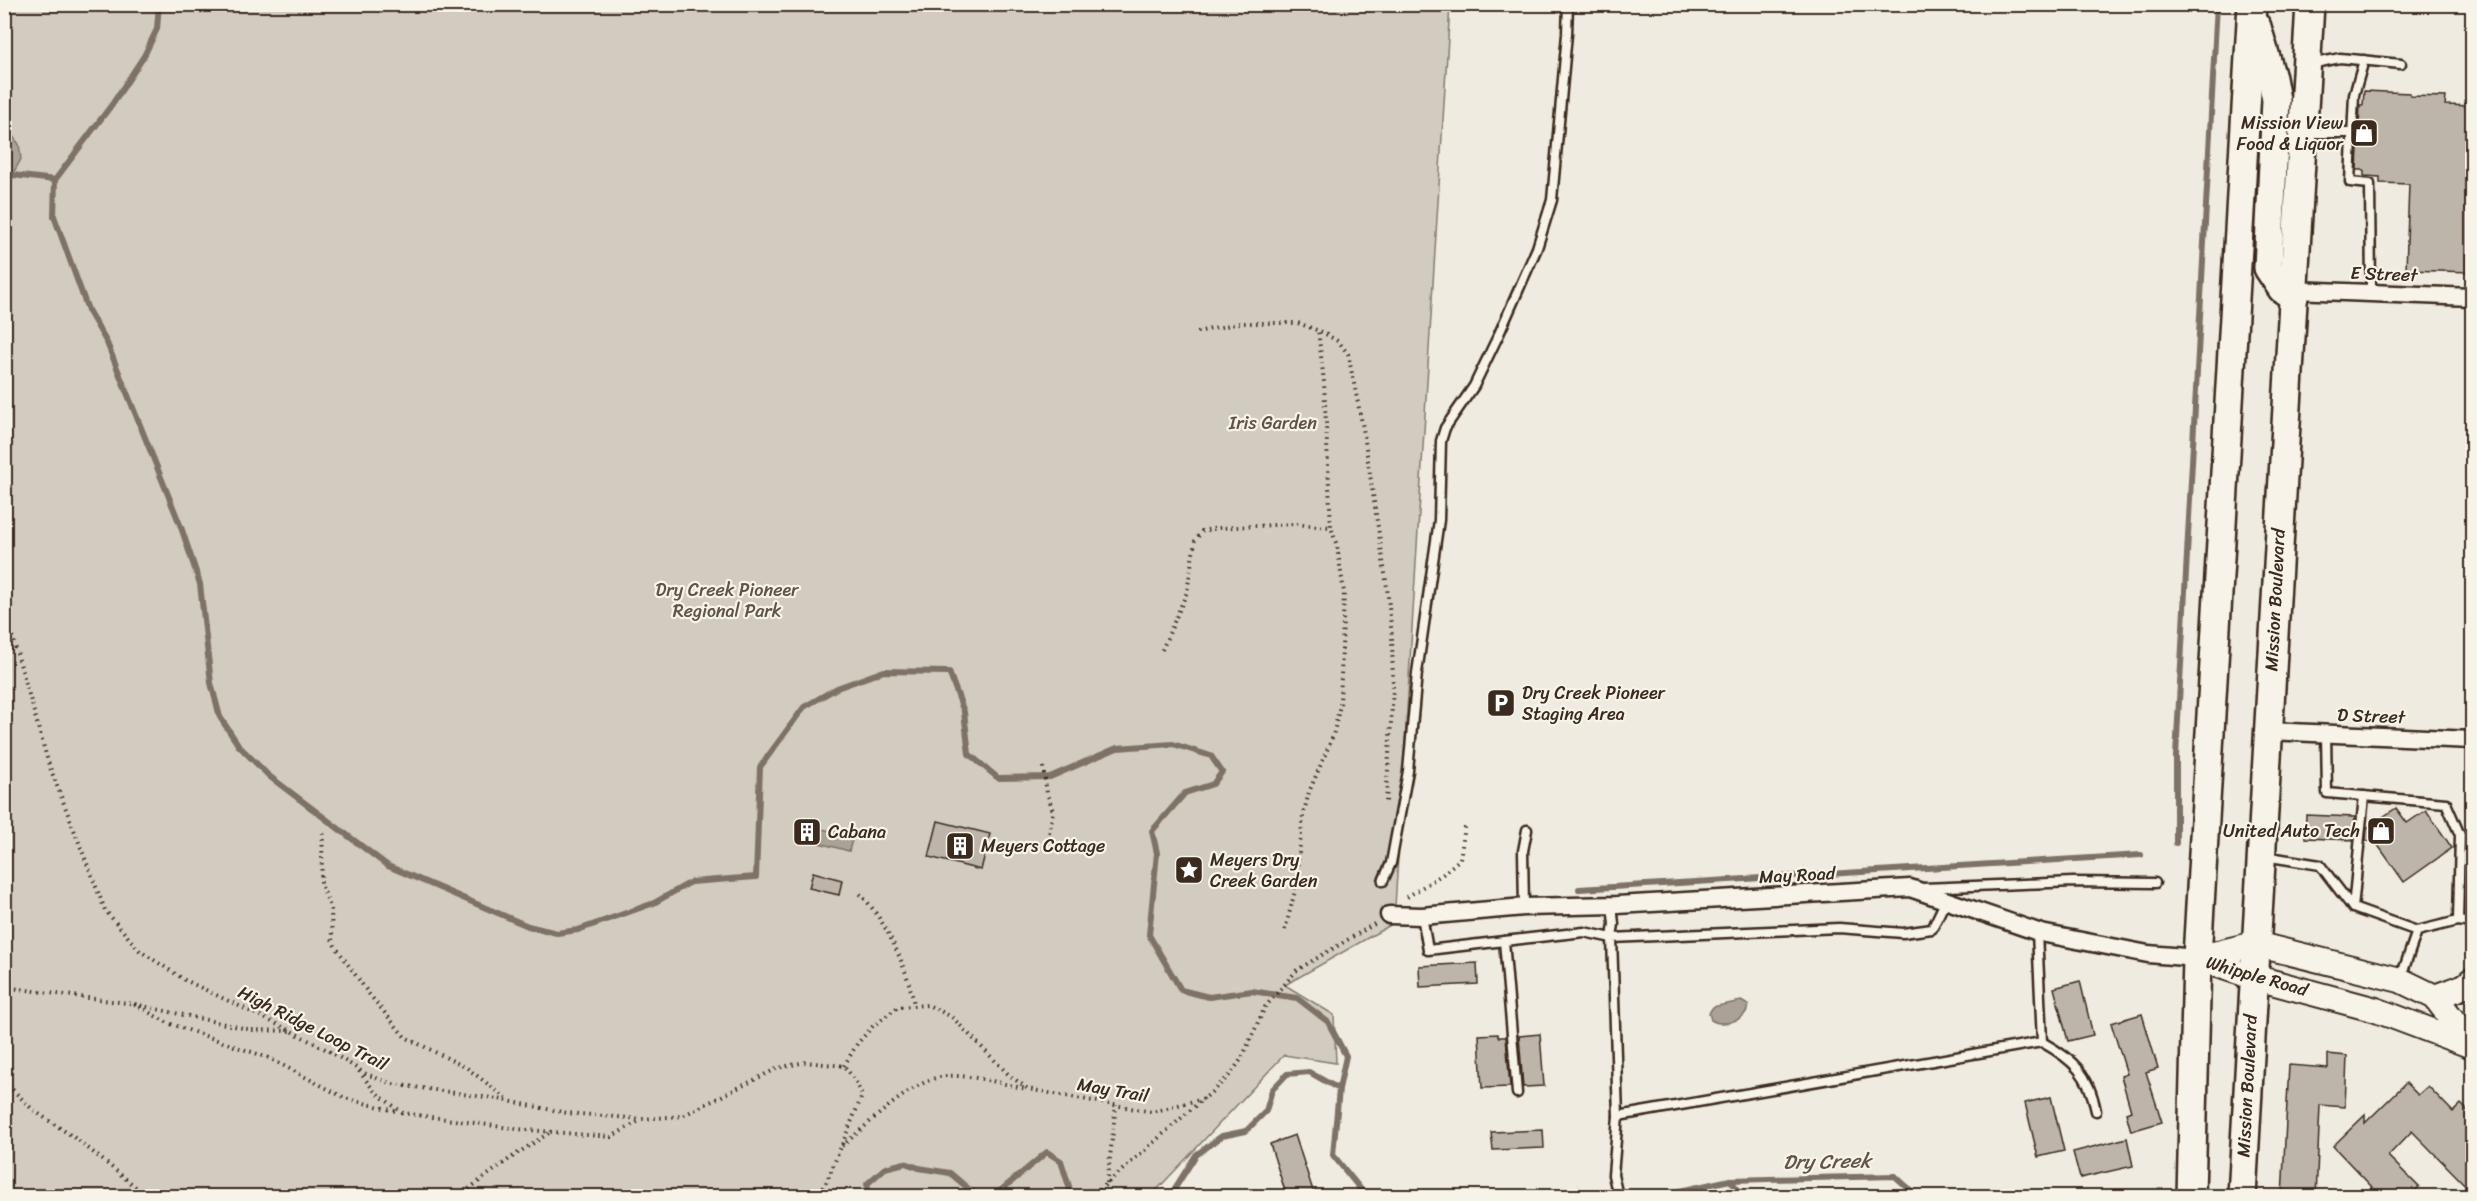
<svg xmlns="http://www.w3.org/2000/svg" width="2477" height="1201" viewBox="0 0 2477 1201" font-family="Sriracha,sans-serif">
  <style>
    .green { fill: #d1cbc0; stroke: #867a6f; stroke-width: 1.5 }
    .water { fill: #aaa296; stroke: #7e7266; stroke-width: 1.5 }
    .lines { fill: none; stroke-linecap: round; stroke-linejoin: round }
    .stream { stroke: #7e7266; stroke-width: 6 }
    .building { fill: #bdb5aa; stroke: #3b2a1e; stroke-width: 1.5 }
    .service-casing { stroke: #3b2a1e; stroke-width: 13 }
    .minor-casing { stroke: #3b2a1e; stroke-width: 21 }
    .secondary-casing { stroke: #3b2a1e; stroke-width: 28 }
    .primary-casing { stroke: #3b2a1e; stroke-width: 32 }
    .path { stroke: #3b2a1e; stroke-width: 4; stroke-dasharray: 1.5 4.5; stroke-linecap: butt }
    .service { stroke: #f7f3e8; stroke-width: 8 }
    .minor { stroke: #f7f3e8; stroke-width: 16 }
    .secondary { stroke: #f7f3e8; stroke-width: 24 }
    .primary { stroke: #f7f3e8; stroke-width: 27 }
    .labels { text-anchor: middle; stroke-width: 4.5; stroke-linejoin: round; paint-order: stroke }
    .poi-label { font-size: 18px; fill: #3b2a1e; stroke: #f7f3e8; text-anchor: start }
    .street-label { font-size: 18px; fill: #3b2a1e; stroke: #f7f3e8 }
    .park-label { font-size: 18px; fill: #605246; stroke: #f7f3e8 }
    .water-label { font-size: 20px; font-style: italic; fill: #625448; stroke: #f7f3e8 }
  </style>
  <rect width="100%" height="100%" fill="#efebe0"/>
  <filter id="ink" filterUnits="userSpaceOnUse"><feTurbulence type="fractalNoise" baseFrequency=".0167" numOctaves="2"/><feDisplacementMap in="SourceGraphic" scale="12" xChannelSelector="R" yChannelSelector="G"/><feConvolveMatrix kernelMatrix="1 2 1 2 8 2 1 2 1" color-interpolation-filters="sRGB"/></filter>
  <g filter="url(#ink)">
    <polygon class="green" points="5,5 1450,5 1394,923 1285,985 1334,1015 1336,1063 1284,1055 1151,1196 5,1196"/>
    <g class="water">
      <polygon points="5,127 19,144 21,159 8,183 5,200"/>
      <polygon points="822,829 853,836 849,851 819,843"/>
      <path d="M1741,1001l7,4c-1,16 -25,22 -37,15l-2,-7 4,-6z"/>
    </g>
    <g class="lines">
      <g class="stream">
        <polyline points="159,4 157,29 144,56 113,103 55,180 54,216 88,310 107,343 181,527 200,584 211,683 220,717 239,746 269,776 388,866 528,926 557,933 578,930 654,903 691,882 756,877 760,767 804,707 837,688 884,671 949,672 964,712 969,754 998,778 1050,777 1117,748 1173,744 1211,756 1222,772 1213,784 1185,793 1152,831 1157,853 1149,935 1181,990 1209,997 1252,991 1297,998 1328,1022 1346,1056 1339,1089 1333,1155 1366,1196"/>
        <polyline points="4,174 55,180"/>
        <polyline points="2176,843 2176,756 2217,4"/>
        <polyline points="1579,889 2141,855"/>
        <polyline points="1730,1180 1743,1196"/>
        <polyline points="870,1196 867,1184 885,1168 905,1163 919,1168 950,1173 977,1196"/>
        <polyline points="994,1196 1047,1152 1061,1161 1072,1196"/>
        <polyline points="1170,1196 1196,1155 1222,1136 1246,1131 1266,1111 1272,1090 1287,1074 1309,1072 1339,1089"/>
        <polyline points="1657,1196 1730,1180 1895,1176 1917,1196"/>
      </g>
    </g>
    <g class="building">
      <polygon points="2364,91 2410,93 2410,96 2446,97 2445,105 2472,106 2472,272 2406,270 2409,184 2380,183 2380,177 2364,176 2364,170 2357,170 2360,105 2363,105"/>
      <polygon points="2396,808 2407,823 2426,810 2452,848 2404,882 2375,841 2366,841 2367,828"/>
      <polygon points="2306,815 2355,817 2353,840 2305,838"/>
      <polygon points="938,821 990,834 981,870 929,857"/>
      <polygon points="813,872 842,880 839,895 809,888"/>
      <polygon points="1477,963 1478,984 1420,987 1419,966"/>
      <polygon points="2080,981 2093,1035 2068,1041 2054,988"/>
      <polygon points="2142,1014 2158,1068 2146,1072 2162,1122 2131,1131 2126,1113 2131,1111 2121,1076 2127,1074 2111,1023"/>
      <polygon points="1498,1034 1498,1037 1506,1037 1510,1087 1482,1088 1479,1035"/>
      <polygon points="1540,1034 1544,1086 1525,1087 1523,1087 1519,1036"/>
      <polygon points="2328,1054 2347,1056 2345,1107 2320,1105 2316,1197 2282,1197 2289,1065 2328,1068"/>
      <polygon points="2406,1083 2418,1095 2428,1086 2453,1112 2461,1104 2472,1115 2472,1192 2412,1131 2388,1156 2419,1187 2409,1197 2362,1197 2372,1187 2333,1146 2365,1115 2365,1123"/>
      <polygon points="2051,1097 2064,1151 2038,1157 2025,1103"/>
      <polygon points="1543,1130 1544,1148 1493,1150 1491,1132"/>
      <polygon points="1295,1135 1315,1197 1287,1197 1270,1144"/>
      <polygon points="2127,1138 2133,1166 2080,1178 2073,1152"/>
    </g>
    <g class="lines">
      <g class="service-casing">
        <g id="service">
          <polyline points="2364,60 2354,95 2350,182 2370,184 2371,293"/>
          <polyline points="2310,64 2340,58 2401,64"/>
          <polyline points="2305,133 2353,133"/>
          <polyline points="2326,733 2327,793 2446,803 2460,835 2458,921"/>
          <polyline points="2264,856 2320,865 2353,908 2417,931 2401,977"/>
          <polyline points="1383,881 1391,863 1408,771 1417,673 1439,520 1441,441 1445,428 1474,386 1499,334 1537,248 1552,200 1567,34 1568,4"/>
          <polyline points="1924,888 2073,882 2155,883"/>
          <polyline points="1524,907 1523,851 1527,830"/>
          <polyline points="2353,908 2364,796"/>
          <polyline points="1422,916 1428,950 1504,941"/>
          <polyline points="2417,931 2458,921 2472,923"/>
          <path d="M2042,1042c32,18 47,32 54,69"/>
          <polyline points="1517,1093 1504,941 1584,932 1612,938 1614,924 1612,905"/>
          <polyline points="1618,1116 2042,1042 2037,932"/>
          <polyline points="1618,1196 1613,1175 1618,1116 1612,938 1839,928 1903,933 1932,929 1946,900"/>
        </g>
      </g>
      <g class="minor-casing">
        <g id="minor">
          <polyline points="2294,290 2472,297"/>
          <polyline points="2268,731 2472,740"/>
          <polyline points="1389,915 1422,916 1524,907 1617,905 1910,888 2041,933 2148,954 2197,958"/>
        </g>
      </g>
      <g class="secondary-casing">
        <g id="secondary">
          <polyline points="2197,958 2255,944 2400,980 2435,997 2472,1045"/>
          <polyline points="2197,958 2253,977 2376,1010 2472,1046"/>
          <polyline points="2435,997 2465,986 2472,980"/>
        </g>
      </g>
      <g class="primary-casing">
        <g id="primary">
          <polyline points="2257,27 2272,78 2276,100 2268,268 2282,289 2294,297"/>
          <polyline points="2191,1196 2197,958 2252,4"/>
          <polyline points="2242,1196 2310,4"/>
        </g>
      </g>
      <g class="path">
        <polyline points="1197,332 1240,323 1298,323 1322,332 1339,342 1348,354 1363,428 1387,587 1392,636 1393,690 1386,802"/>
        <polyline points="4,607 49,765 105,910 140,951 185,980 291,1031 329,1051 366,1074 393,1084 498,1099 567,1113 642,1119 682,1116 778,1068 805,1062 844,1066 855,1080 862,1096 826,1183 817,1196"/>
        <polyline points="1162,650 1187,592 1195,541 1202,531 1218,528 1294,524 1331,527"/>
        <polyline points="1043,767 1047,793 1053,811 1048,841"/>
        <polyline points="323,833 321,884 331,909 332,939 335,946 369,994 405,1037 467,1068 510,1101"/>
        <path d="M860,894c26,26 48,75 54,111"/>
        <polyline points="1407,897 1443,874 1460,859 1465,827"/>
        <polyline points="1285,930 1295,891 1303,816 1309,792 1333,736 1340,705 1344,592 1337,546 1331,527 1324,382 1318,330"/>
        <polyline points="4,987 134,1004 252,1030 291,1031"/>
        <polyline points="134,1004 168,1023 269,1058 345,1098 399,1112"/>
        <polyline points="844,1066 857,1044 873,1026 898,1007 928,1005 952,1017 1009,1075 1028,1089 1152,1112 1205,1098 1231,1074 1242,1058 1265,1007 1297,970 1376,923"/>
        <polyline points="359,1071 375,1092 403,1113 517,1129 611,1137 641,1120"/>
        <polyline points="4,1081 33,1110 78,1140 147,1196"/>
        <path d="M842,1146c23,-19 69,-64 98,-69 24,-5 62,7 87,12"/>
        <polyline points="1107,1183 1116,1105"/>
        <polyline points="1095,1194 1204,1098"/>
        <polyline points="459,1196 515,1155 549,1133"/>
      </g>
      <use href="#service" class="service"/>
      <use href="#minor" class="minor"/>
      <use href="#secondary" class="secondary"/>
      <use href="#primary" class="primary"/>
    </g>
  </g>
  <defs>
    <g id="shop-square" transform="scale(1.5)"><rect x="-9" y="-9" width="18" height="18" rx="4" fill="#3b2a1e" stroke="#f7f3e8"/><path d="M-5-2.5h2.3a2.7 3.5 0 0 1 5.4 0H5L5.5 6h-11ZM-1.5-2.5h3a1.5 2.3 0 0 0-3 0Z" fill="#fff"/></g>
    <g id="parking-square" transform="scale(1.5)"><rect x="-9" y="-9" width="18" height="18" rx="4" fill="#3b2a1e" stroke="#f7f3e8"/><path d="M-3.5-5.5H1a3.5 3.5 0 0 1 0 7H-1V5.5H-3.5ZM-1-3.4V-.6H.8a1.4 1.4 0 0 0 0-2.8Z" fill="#fff"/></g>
    <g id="building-square" transform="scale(1.5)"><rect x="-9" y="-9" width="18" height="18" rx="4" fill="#3b2a1e" stroke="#f7f3e8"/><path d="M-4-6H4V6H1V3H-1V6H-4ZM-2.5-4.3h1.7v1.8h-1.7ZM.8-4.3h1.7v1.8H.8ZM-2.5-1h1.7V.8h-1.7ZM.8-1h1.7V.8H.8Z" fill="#fff"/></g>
    <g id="sight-square" transform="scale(1.5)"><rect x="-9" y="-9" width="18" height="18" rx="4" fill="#3b2a1e" stroke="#f7f3e8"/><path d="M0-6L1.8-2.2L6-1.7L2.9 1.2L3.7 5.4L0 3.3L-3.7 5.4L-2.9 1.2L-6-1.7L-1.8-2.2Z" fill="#fff"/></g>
  </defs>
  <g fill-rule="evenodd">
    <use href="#shop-square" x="2364" y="133"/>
    <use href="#parking-square" x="1501" y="703"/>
    <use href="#shop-square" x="2381" y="831"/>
    <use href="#building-square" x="807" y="832"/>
    <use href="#building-square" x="960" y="846"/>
    <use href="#sight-square" x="1189" y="870"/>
  </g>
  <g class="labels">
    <g class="poi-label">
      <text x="2343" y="129" text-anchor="end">Mission View<tspan x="2343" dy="21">Food &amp; Liquor</tspan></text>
      <text x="1522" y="699">Dry Creek Pioneer<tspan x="1522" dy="21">Staging Area</tspan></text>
      <text x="2360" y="837" text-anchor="end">United Auto Tech</text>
      <text x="828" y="838">Cabana</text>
      <text x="981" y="852">Meyers Cottage</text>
      <text x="1210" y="866">Meyers Dry<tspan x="1210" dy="21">Creek Garden</tspan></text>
    </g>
    <g class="street-label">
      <text transform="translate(2384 274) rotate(2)" y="6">E Street</text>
      <text transform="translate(2275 600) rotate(-87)" y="6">Mission Boulevard</text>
      <text transform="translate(2371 716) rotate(2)" y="6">D Street</text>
      <text transform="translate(1797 875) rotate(-3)" y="6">May Road</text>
      <text transform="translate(2257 976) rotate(16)" y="6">Whipple Road</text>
      <text transform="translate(313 1028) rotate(27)" y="6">High Ridge Loop Trail</text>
      <text transform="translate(2247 1086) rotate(-87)" y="6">Mission Boulevard</text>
      <text transform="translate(1113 1090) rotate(10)" y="6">May Trail</text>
    </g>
    <g class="park-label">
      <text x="1273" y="429">Iris Garden</text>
      <text x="727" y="596">Dry Creek Pioneer<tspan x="727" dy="21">Regional Park</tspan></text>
    </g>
    <g class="water-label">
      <text transform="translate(1827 1161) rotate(-1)" y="7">Dry Creek</text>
    </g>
  </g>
  <rect width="2477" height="1201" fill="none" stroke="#f7f3e8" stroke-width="24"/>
  <rect x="12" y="12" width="2453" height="1177" fill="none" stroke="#3b2a1e" stroke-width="2" filter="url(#ink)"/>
</svg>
